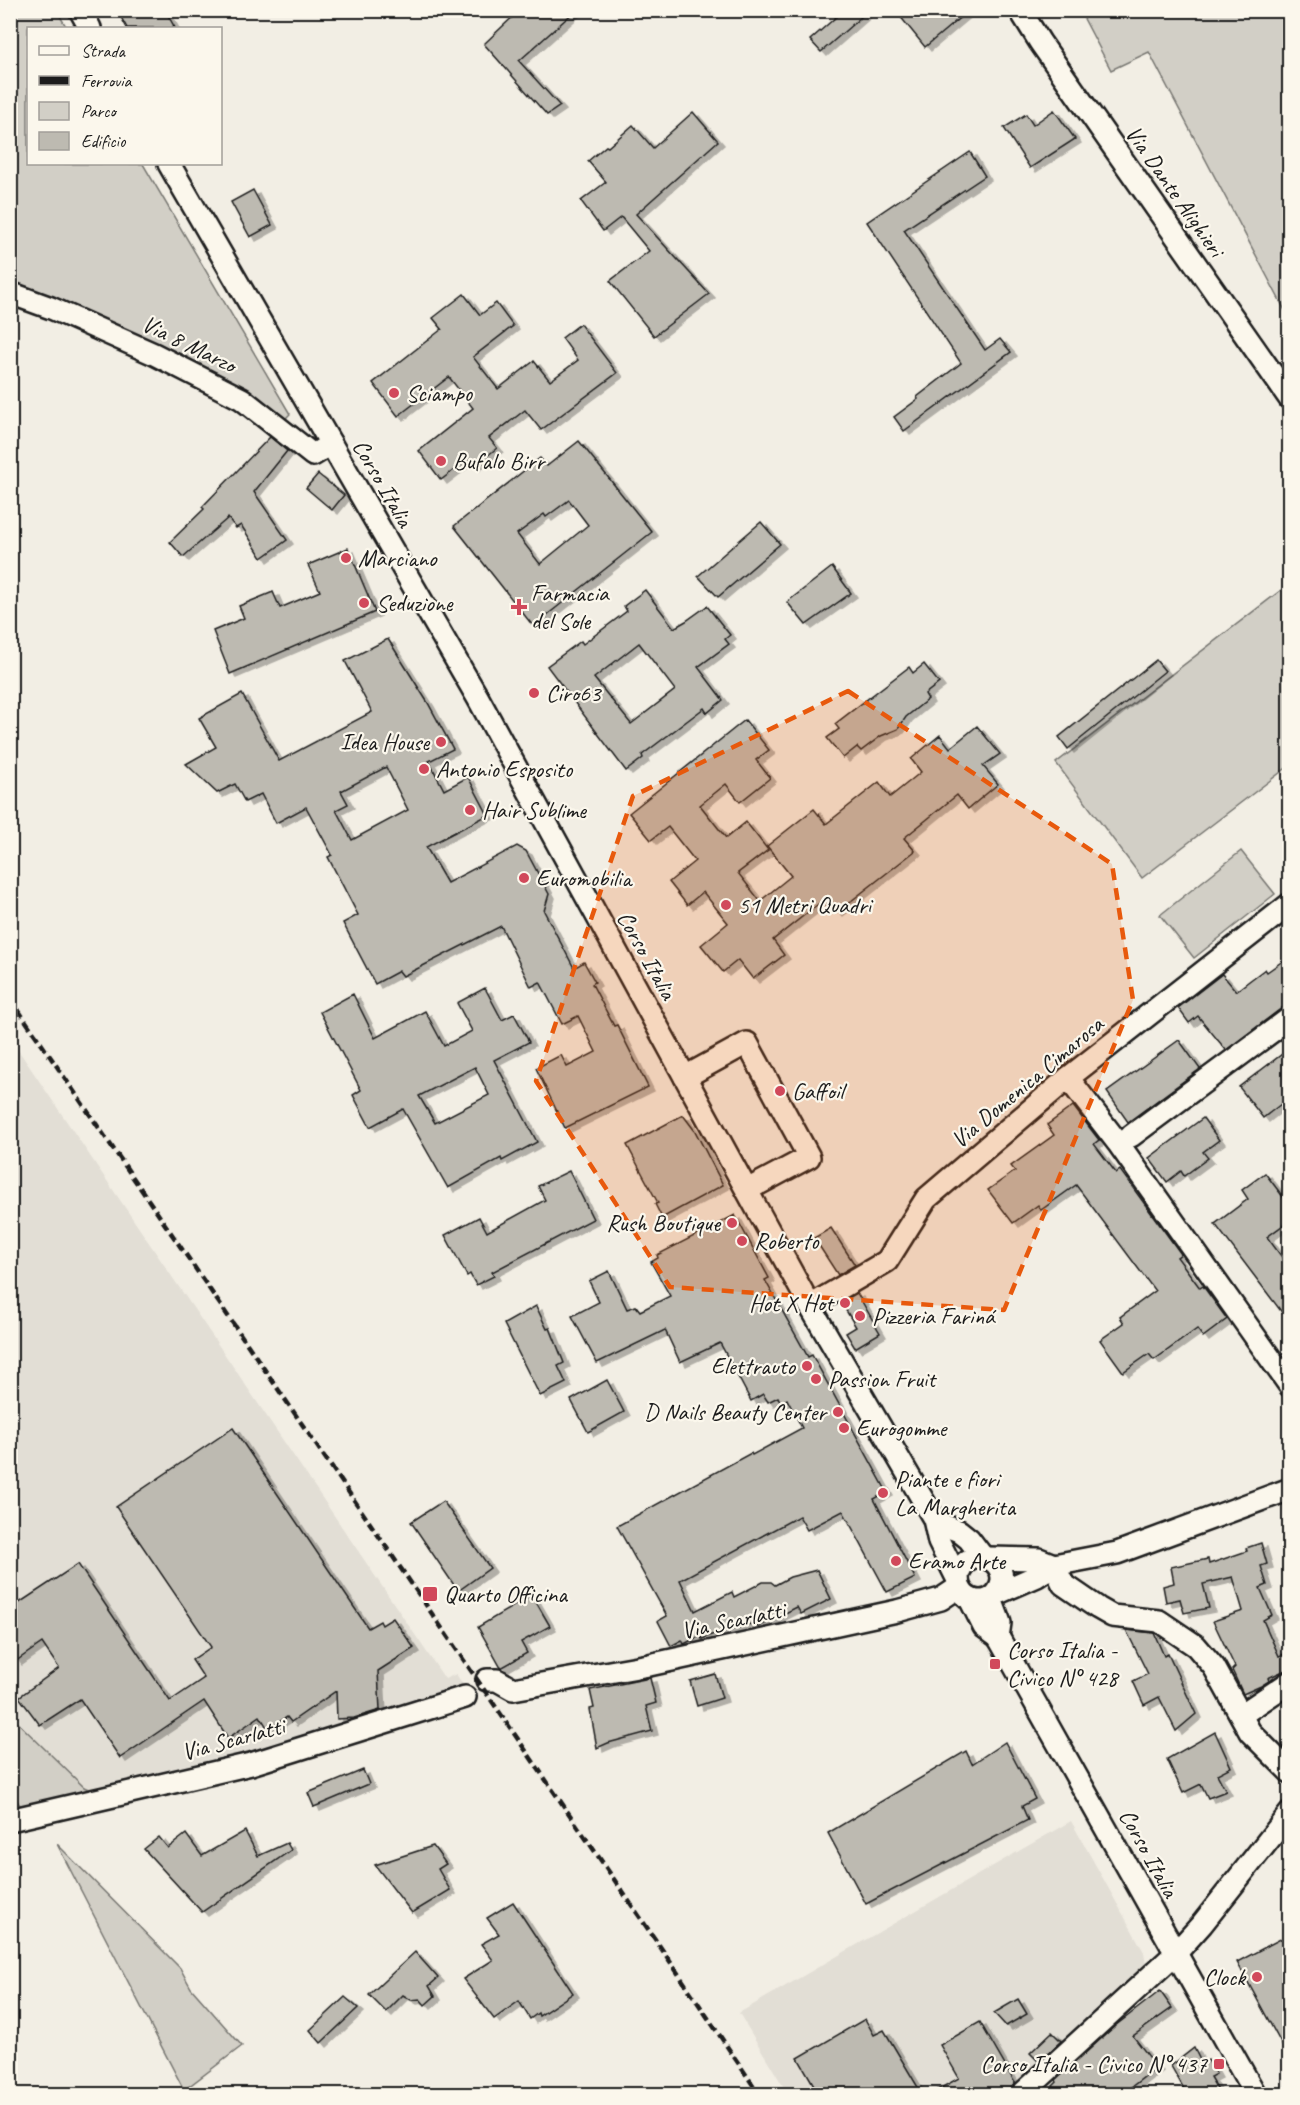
<svg xmlns="http://www.w3.org/2000/svg" width="1300" height="2105" viewBox="0 0 1300 2105" font-family="Caveat,sans-serif">
  <style>
    .built { fill: #e2ded5 }
    .green { fill: #d2cfc6; stroke: #777671; stroke-width: 1.5 }
    .building { fill: #bdbab1; stroke: #1c1c1c; stroke-width: 1.5; fill-rule: evenodd; filter: url(#shadow) }
    .lines { fill: none; stroke-linecap: round; stroke-linejoin: round }
    .minor-casing { stroke: #1c1c1c; stroke-width: 26 }
    .minor { stroke: #fbf7ec; stroke-width: 21 }
    .rail { stroke: #1c1c1c; stroke-width: 4.5; stroke-dasharray: 9 4.5; stroke-linecap: butt }
    .marked { fill: #e8590c; fill-opacity: 0.2; stroke: #e8590c; stroke-width: 4.5; stroke-dasharray: 12 8; stroke-linejoin: round }
    .poi-dot { fill: #d1495b; stroke: #fbf7ec; stroke-width: 2 }
    .labels { text-anchor: middle; stroke-width: 4.5; stroke-linejoin: round; paint-order: stroke }
    .street-label { font-size: 24px; fill: #1c1c1c; stroke: #fbf7ec }
    .poi-label { font-size: 24px; fill: #1c1c1c; stroke: #fbf7ec; text-anchor: start }
  </style>
  <defs>
    <filter id="shadow"><feDropShadow dx="6" dy="4" stdDeviation="0" flood-color="#0004"/></filter>
  </defs>
  <rect width="100%" height="100%" fill="#f2eee4"/>
  <filter id="ink" filterUnits="userSpaceOnUse"><feTurbulence type="fractalNoise" baseFrequency=".0167" numOctaves="2"/><feDisplacementMap in="SourceGraphic" scale="12" xChannelSelector="R" yChannelSelector="G"/><feConvolveMatrix kernelMatrix="1 2 1 2 8 2 1 2 1" color-interpolation-filters="sRGB"/></filter>
  <g filter="url(#ink)">
    <g class="built">
      <polygon points="10,1038 445,1679 456,1674 475,1703 328,1746 288,1743 97,1793 85,1787 11,1715"/>
      <polygon points="1071,1821 1144,1952 1146,1966 1017,2086 1002,2094 788,2094 739,2013"/>
    </g>
    <g class="green">
      <polygon points="11,11 57,11 67,28 28,28 28,164 143,164 290,414 283,421 11,286"/>
      <polygon points="1080,11 1289,11 1289,318 1149,52 1111,70"/>
      <polygon points="1289,584 1289,766 1142,878 1056,763"/>
      <polygon points="1241,851 1275,894 1194,958 1160,915"/>
      <polygon points="10,1715 84,1787 97,1793 21,1807 11,1791"/>
      <polygon points="57,1844 180,1968 191,1988 242,2046 184,2090"/>
    </g>
    <g class="building">
      <polygon points="117,10 165,10 175,28 127,28"/>
      <polygon points="520,10 576,10 519,61 560,106 547,115 484,44"/>
      <polygon points="844,10 869,10 821,52 810,40"/>
      <polygon points="895,10 969,10 925,47"/>
      <polygon points="1054,110 1075,139 1030,168 1004,128 1026,114 1033,125"/>
      <polygon points="693,112 718,141 636,214 709,294 654,336 610,281 649,251 621,217 603,231 581,201 606,182 588,161 606,146 608,147 633,125 653,148"/>
      <polygon points="970,152 985,176 904,230 985,350 1000,339 1011,352 904,431 894,417 918,399 917,397 961,363 867,222"/>
      <polygon points="253,190 272,225 250,237 231,202"/>
      <polygon points="464,294 480,315 496,303 513,326 473,357 498,389 534,361 550,381 578,360 562,338 580,324 617,373 541,430 525,410 489,438 497,448 473,467 467,460 441,480 419,451 473,408 449,377 398,416 373,383 442,329 433,318"/>
      <polygon points="270,437 287,451 254,492 287,540 262,558 241,525 236,528 228,518 183,557 170,542 204,509 202,507"/>
      <path d="M579,441l73,91 -119,94 -79,-100 86,-68 7,8zM569,500l19,25 -48,39 -23,-30 27,-20 2,3z"/>
      <polygon points="318,474 344,495 332,510 306,488"/>
      <polygon points="761,522 780,544 718,597 698,576"/>
      <polygon points="348,548 375,612 230,674 213,631 244,618 239,606 273,592 280,608 320,591 308,565"/>
      <polygon points="832,567 851,593 806,625 787,602"/>
      <path d="M645,590l29,38 12,-7 21,-15 23,29 -5,4 4,5 -31,23 25,33 -16,13 -3,-5 -62,47 1,3 -17,13 -79,-105 34,-25 2,3 44,-33 -3,-5zM639,643l36,47 -44,34 -37,-46z"/>
      <path d="M388,639l40,64 25,46 -24,12 15,29 24,-13 20,38 -62,32 21,36 70,-37 9,5 23,43 -5,17 30,57 10,-6 11,20 -3,2 22,42 3,-1 31,62 -83,41 -29,-60 25,-13 6,12 29,-15 -18,-36 -16,8 -22,-42 -9,5 -30,-61 -98,50 -4,-5 -24,13 -32,-61 15,-8 -30,-58 4,-2 -26,-48 -30,16 -15,-29 -16,8 -10,-18 -18,9 -31,-29 30,-17 -17,-29 43,-24 37,67 93,-49 -27,-51zM386,767l22,43 -56,30 -16,-30 12,-6 -7,-13z"/>
      <polygon points="1156,660 1165,671 1068,749 1059,737"/>
      <polygon points="924,664 939,683 925,694 928,699 906,717 898,729 881,736 861,751 857,747 843,758 827,738 839,729 835,724 909,667 913,673"/>
      <polygon points="745,720 769,750 756,760 770,778 740,802 726,784 700,805 726,838 746,822 768,850 738,873 760,901 791,876 767,846 814,809 826,824 879,782 890,797 921,772 911,759 940,735 950,748 977,726 1000,754 983,766 998,784 968,809 957,795 904,838 915,851 837,912 826,898 773,940 784,955 753,979 738,960 723,972 701,945 728,923 703,892 687,905 669,882 695,861 668,827 651,840 629,813"/>
      <polygon points="1290,956 1290,1005 1282,1008 1226,1050 1198,1016 1189,1023 1178,1008 1222,974 1236,991 1265,969 1267,972"/>
      <path d="M485,988l17,32 12,-6 15,28 -35,18 43,82 -35,19 -1,-3 -53,30 -45,-79 -33,18 -17,-32 8,-5 -41,-78 33,-18 22,44 50,-27 19,35 28,-15 -15,-28zM475,1067l14,28 -54,28 -16,-27z"/>
      <polygon points="1179,1040 1200,1069 1128,1122 1107,1092"/>
      <polygon points="1290,1048 1290,1097 1263,1118 1239,1087"/>
      <polygon points="1073,1106 1099,1140 1094,1144 1116,1173 1120,1170 1181,1254 1177,1257 1200,1288 1203,1286 1227,1319 1203,1337 1197,1329 1154,1360 1149,1354 1123,1372 1100,1340 1124,1323 1120,1317 1155,1291 1076,1185 1041,1210 1038,1205 1013,1223 988,1190 1015,1171 1011,1166 1054,1135 1047,1125"/>
      <polygon points="683,1115 695,1131 723,1185 662,1218 655,1204 658,1203 627,1145"/>
      <polygon points="1203,1118 1219,1140 1203,1152 1208,1158 1184,1176 1181,1171 1167,1182 1149,1158"/>
      <polygon points="569,1171 593,1219 492,1272 494,1276 476,1285 470,1274 467,1276 445,1235 479,1217 487,1232 545,1200 538,1186"/>
      <polygon points="1265,1173 1290,1206 1290,1220 1267,1237 1290,1268 1290,1323 1215,1224 1248,1199 1242,1190"/>
      <polygon points="735,1215 769,1278 765,1280 808,1357 812,1355 887,1492 874,1499 915,1578 887,1592 843,1511 807,1530 799,1516 680,1580 695,1611 732,1592 734,1597 763,1582 771,1582 775,1585 790,1577 817,1570 831,1599 801,1614 797,1607 758,1627 754,1623 731,1630 728,1628 702,1639 700,1636 684,1644 682,1640 671,1646 658,1621 667,1616 617,1526 751,1453 752,1455 802,1428 787,1399 781,1403 778,1397 768,1402 763,1394 751,1401 720,1343 680,1362 665,1330 597,1363 572,1316 599,1302 589,1281 609,1271 627,1309 636,1306 640,1311 670,1296 651,1262 658,1258 657,1255"/>
      <polygon points="831,1228 855,1265 838,1275 814,1238"/>
      <polygon points="857,1293 880,1333 855,1348 846,1333 856,1327 841,1302"/>
      <polygon points="536,1306 547,1329 550,1328 564,1363 558,1366 566,1383 540,1396 504,1324"/>
      <polygon points="607,1380 624,1412 588,1432 571,1400"/>
      <polygon points="233,1428 368,1628 380,1621 382,1625 393,1618 414,1648 378,1671 380,1710 354,1718 337,1719 336,1691 291,1722 287,1717 268,1729 260,1716 228,1738 204,1701 120,1758 80,1699 40,1725 19,1697 59,1668 42,1643 16,1661 10,1652 10,1609 78,1564 170,1701 204,1678 192,1660 211,1647 116,1507"/>
      <polygon points="443,1501 490,1568 458,1591 411,1522"/>
      <polygon points="1261,1543 1267,1564 1261,1566 1267,1585 1260,1588 1272,1615 1263,1620 1279,1656 1290,1652 1290,1668 1268,1678 1269,1681 1261,1686 1243,1694 1232,1670 1235,1667 1213,1621 1243,1611 1233,1577 1203,1584 1209,1608 1184,1613 1180,1599 1166,1602 1163,1586 1174,1583 1171,1567 1208,1559 1209,1564 1247,1551 1246,1548"/>
      <polygon points="532,1595 550,1626 521,1642 527,1653 501,1668 478,1627"/>
      <polygon points="1126,1630 1154,1633 1164,1656 1168,1654 1196,1714 1176,1731 1159,1697 1144,1705 1133,1681 1148,1674"/>
      <polygon points="715,1674 722,1698 697,1706 690,1681"/>
      <polygon points="650,1678 656,1703 646,1706 652,1731 608,1743 597,1748 590,1709 594,1708 590,1690"/>
      <polygon points="1215,1732 1231,1767 1217,1774 1226,1791 1208,1798 1201,1784 1183,1793 1167,1759"/>
      <polygon points="1005,1742 1035,1799 1022,1806 1028,1820 866,1904 828,1833 966,1751 972,1764"/>
      <polygon points="363,1770 369,1784 314,1807 308,1793"/>
      <polygon points="245,1831 258,1856 287,1843 291,1850 202,1912 144,1849 159,1837 168,1848 186,1834 202,1856"/>
      <polygon points="433,1846 446,1864 438,1869 450,1890 412,1913 375,1865"/>
      <polygon points="513,1902 573,1993 539,2016 538,2013 530,2019 519,2001 494,2019 463,1979 493,1960 481,1944 499,1934 487,1918"/>
      <polygon points="1290,1934 1290,2060 1237,1962"/>
      <polygon points="415,1952 438,1978 429,1986 435,1996 425,2005 420,1999 411,2000 403,1995 386,2012 369,1995"/>
      <polygon points="1160,1991 1172,2008 1133,2036 1157,2067 1122,2094 1060,2094 1053,2086 1057,2082 1056,2080 1115,2026"/>
      <polygon points="345,1997 358,2008 321,2043 310,2030"/>
      <polygon points="1018,1999 1027,2014 1006,2026 994,2013"/>
      <polygon points="865,2019 874,2035 884,2030 922,2094 819,2094 798,2058"/>
      <polygon points="980,2022 1015,2083 1010,2090 1002,2094 930,2094 959,2078 940,2045"/>
      <polygon points="1052,2032 1061,2041 1039,2062 1030,2053"/>
      <polygon points="1194,2048 1202,2064 1208,2060 1216,2074 1210,2077 1220,2094 1187,2094 1171,2066"/>
    </g>
    <g class="lines">
      <g class="minor-casing">
        <g id="minor">
          <polyline points="80,10 90,28"/>
          <polyline points="1020,10 1040,42 1290,399"/>
          <polyline points="169,164 478,698 810,1306 934,1519 939,1542 958,1580"/>
          <polyline points="10,293 51,308 154,354 242,399 313,455 331,444"/>
          <polyline points="685,1077 747,1043 809,1157 747,1190"/>
          <polyline points="1068,1078 1118,1143 1290,1386"/>
          <polyline points="1131,1136 1290,1018"/>
          <polyline points="810,1306 887,1261 926,1199 1068,1078 1290,904"/>
          <polyline points="935,1522 959,1531 969,1539 982,1556"/>
          <circle cx="980" cy="1579" r="22"/>
          <polyline points="989,1558 1039,1559 1054,1565"/>
          <polyline points="1054,1565 1063,1584 1098,1608 1112,1616 1159,1621 1196,1646 1214,1667 1250,1732 1290,1772"/>
          <polyline points="998,1593 1037,1576 1054,1565 1117,1553 1290,1489"/>
          <polyline points="970,1599 984,1627 998,1637 1001,1642 1255,2094"/>
          <polyline points="991,1599 1000,1623 998,1637"/>
          <polyline points="487,1680 497,1680 513,1689 649,1665 897,1611 941,1599 959,1587"/>
          <polyline points="1241,1715 1290,1682"/>
          <polyline points="10,1820 251,1764 465,1697"/>
          <polyline points="1022,2094 1175,1954 1202,1924 1290,1813"/>
        </g>
      </g>
      <use href="#minor" class="minor"/>
      <polyline class="rail" points="10,998 659,1945 759,2094"/>
    </g>
  </g>
  <path class="marked" d="M848,691l264,173 21,136 -129,310 -334,-23 -134,-206 97,-285z"/>
  <g class="poi-dot">
    <circle cx="394" cy="393" r="6"/>
    <circle cx="441" cy="461" r="6"/>
    <circle cx="346" cy="558" r="6"/>
    <circle cx="364" cy="603" r="6"/>
    <path d="M516 598h6v6h6v6h-6v6h-6v-6h-6v-6h6z"/>
    <circle cx="534" cy="693" r="6"/>
    <circle cx="441" cy="742" r="6"/>
    <circle cx="424" cy="769" r="6"/>
    <circle cx="470" cy="810" r="6"/>
    <circle cx="524" cy="878" r="6"/>
    <circle cx="726" cy="905" r="6"/>
    <circle cx="780" cy="1091" r="6"/>
    <circle cx="732" cy="1223" r="6"/>
    <circle cx="742" cy="1241" r="6"/>
    <circle cx="845" cy="1303" r="6"/>
    <circle cx="860" cy="1316" r="6"/>
    <circle cx="807" cy="1366" r="6"/>
    <circle cx="816" cy="1379" r="6"/>
    <circle cx="838" cy="1412" r="6"/>
    <circle cx="844" cy="1428" r="6"/>
    <circle cx="883" cy="1493" r="6"/>
    <circle cx="896" cy="1561" r="6"/>
    <rect x="422" y="1586" width="16" height="16" rx="3"/>
    <rect x="989" y="1658" width="12" height="12" rx="3"/>
    <circle cx="1257" cy="1977" r="6"/>
    <rect x="1213" y="2058" width="12" height="12" rx="3"/>
  </g>
  <g class="labels">
    <g class="street-label">
      <text transform="translate(1175 191) rotate(55)" y="8">Via Dante Alighieri</text>
      <text transform="translate(189 344) rotate(26)" y="8">Via 8 Marzo</text>
      <text transform="translate(383 483) rotate(60)" y="8">Corso Italia</text>
      <text transform="translate(647 955) rotate(61)" y="8">Corso Italia</text>
      <text transform="translate(1027 1082) rotate(-40)" y="8">Via Domenica Cimarosa</text>
      <text transform="translate(733 1620) rotate(-12)" y="8">Via Scarlatti</text>
      <text transform="translate(233 1739) rotate(-15)" y="8">Via Scarlatti</text>
      <text transform="translate(1149 1853) rotate(61)" y="8">Corso Italia</text>
    </g>
    <g class="poi-label">
      <text x="406" y="401">Sciampo</text>
      <text x="453" y="469">Bufalo Birr</text>
      <text x="358" y="566">Marciano</text>
      <text x="531" y="601">Farmacia<tspan x="531" dy="28">del Sole</tspan></text>
      <text x="376" y="611">Seduzione</text>
      <text x="546" y="701">Ciro63</text>
      <text x="429" y="750" text-anchor="end">Idea House</text>
      <text x="436" y="777">Antonio Esposito</text>
      <text x="482" y="818">Hair Sublime</text>
      <text x="536" y="886">Euromobilia</text>
      <text x="738" y="913">51 Metri Quadri</text>
      <text x="792" y="1099">Gaffoil</text>
      <text x="720" y="1231" text-anchor="end">Rush Boutique</text>
      <text x="754" y="1249">Roberto</text>
      <text x="833" y="1311" text-anchor="end">Hot X Hot</text>
      <text x="872" y="1324">Pizzeria Fariná</text>
      <text x="795" y="1374" text-anchor="end">Elettrauto</text>
      <text x="828" y="1387">Passion Fruit</text>
      <text x="826" y="1420" text-anchor="end">D Nails Beauty Center</text>
      <text x="856" y="1436">Eurogomme</text>
      <text x="895" y="1487">Piante e fiori<tspan x="895" dy="28">La Margherita</tspan></text>
      <text x="908" y="1569">Eramo Arte</text>
      <text x="444" y="1602">Quarto Officina</text>
      <text x="1007" y="1658">Corso Italia -<tspan x="1007" dy="28">Civico N° 428</tspan></text>
      <text x="1245" y="1985" text-anchor="end">Clock</text>
      <text x="1207" y="2072" text-anchor="end">Corso Italia - Civico N° 437</text>
    </g>
  </g>
  <rect width="1300" height="2105" fill="none" stroke="#fbf7ec" stroke-width="36"/>
  <rect x="18" y="18" width="1264" height="2069" fill="none" stroke="#1c1c1c" stroke-width="2" filter="url(#ink)"/>
  <rect x="27" y="27" width="195" height="138" fill="#fbf7ec" stroke="#a29f99" stroke-width="1.5"/>
  <rect x="39" y="46" width="30" height="9" fill="#fbf7ec" stroke="#a29f99" stroke-width="1.5"/>
  <text x="81" y="57" font-size="18" fill="#1c1c1c">Strada</text>
  <rect x="39" y="76" width="30" height="9" fill="#1c1c1c" stroke="#a29f99" stroke-width="1.5"/>
  <text x="81" y="87" font-size="18" fill="#1c1c1c">Ferrovia</text>
  <rect x="39" y="102" width="30" height="18" fill="#d2cfc6" stroke="#a29f99" stroke-width="1.5"/>
  <text x="81" y="117" font-size="18" fill="#1c1c1c">Parco</text>
  <rect x="39" y="132" width="30" height="18" fill="#bdbab1" stroke="#a29f99" stroke-width="1.5"/>
  <text x="81" y="147" font-size="18" fill="#1c1c1c">Edificio</text>
</svg>
